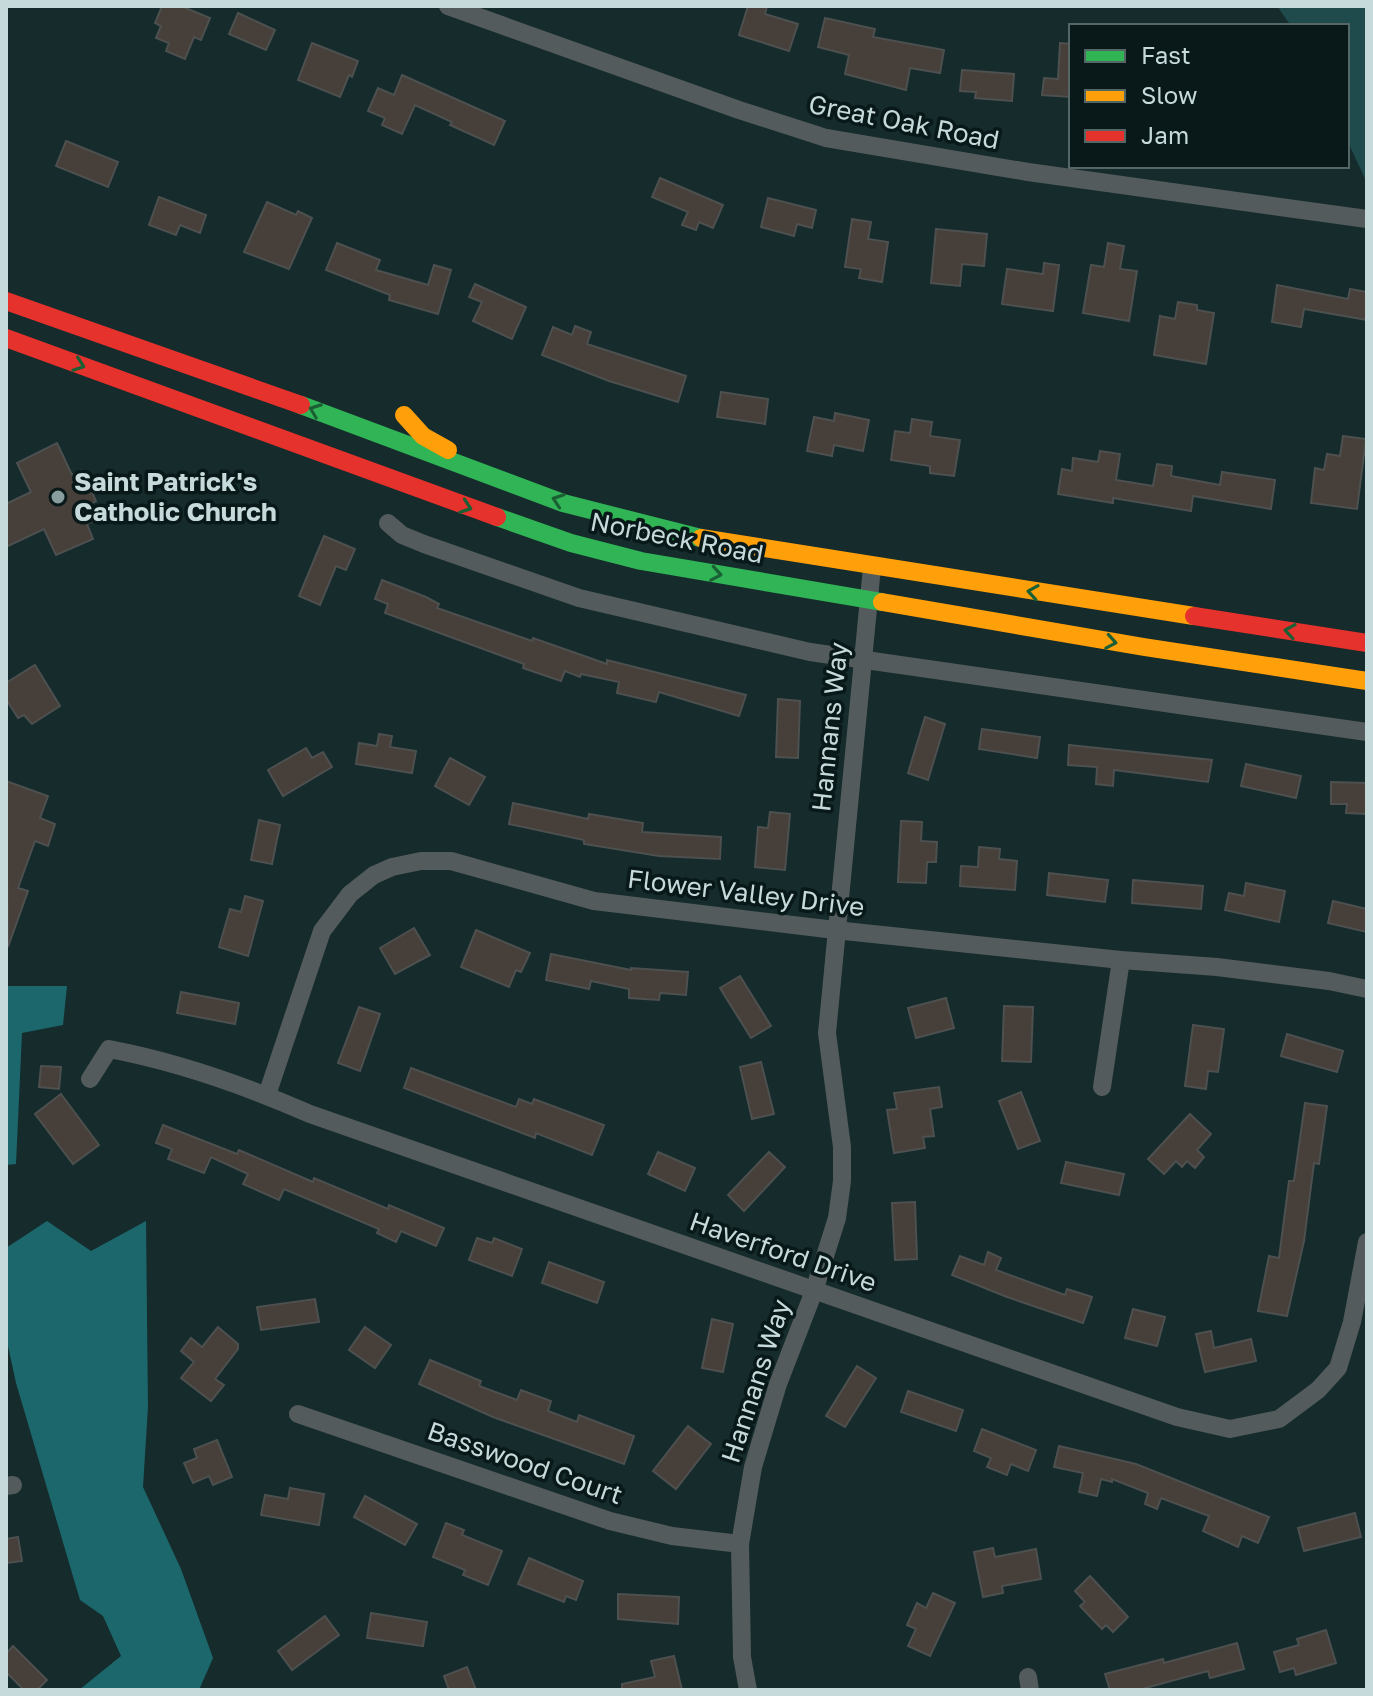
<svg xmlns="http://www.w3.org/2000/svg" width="1373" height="1696" viewBox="0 0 1373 1696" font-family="'Golos Text',sans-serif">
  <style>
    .green { fill: #204b4d }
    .forest { fill: #1c676b }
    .building { fill: #463f3a; stroke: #4d504f; stroke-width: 2 }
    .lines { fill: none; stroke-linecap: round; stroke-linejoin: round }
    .street { stroke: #545b5c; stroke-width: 18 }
    .fast { stroke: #30b455; stroke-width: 18 }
    .slow { stroke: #ff9f0a; stroke-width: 18 }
    .jam { stroke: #e5322d; stroke-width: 18 }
    .oneway { stroke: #1b5f35 }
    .poi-dot { fill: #889d9e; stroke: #09191a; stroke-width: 3 }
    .labels { text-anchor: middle; stroke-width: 7; stroke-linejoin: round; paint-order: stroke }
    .street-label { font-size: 26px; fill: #c6dadb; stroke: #09191a }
    .poi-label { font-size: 26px; font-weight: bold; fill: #c6dadb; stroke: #09191a; text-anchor: start }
  </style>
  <rect width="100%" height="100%" fill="#152b2c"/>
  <polygon class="green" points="1277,6 1367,6 1367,183 1347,140 1347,26 1291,26"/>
  <g class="forest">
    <polygon points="6,986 67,986 63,1025 22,1033 16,1164 6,1165"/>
    <polygon points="47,1221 91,1251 146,1221 148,1407 143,1487 181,1569 213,1658 199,1690 79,1690 121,1656 103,1616 80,1600 16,1383 6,1337 6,1248"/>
  </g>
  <g class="building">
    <polygon points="162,6 181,6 210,18 201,40 194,37 185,59 166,51 169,43 156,38 161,26 155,23"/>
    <polygon points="748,6 767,6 765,14 798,24 789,51 739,35"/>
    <polygon points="238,13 275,30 266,50 229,34"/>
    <polygon points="825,18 875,29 873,37 944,50 940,73 910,68 906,90 845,74 849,55 818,47"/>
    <polygon points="312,43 358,61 352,77 349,75 340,97 298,80"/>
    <polygon points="1060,43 1071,44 1071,97 1042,95 1044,78 1058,79"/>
    <polygon points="962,70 1014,74 1012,101 975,98 976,92 960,91"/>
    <polygon points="402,75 505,121 494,145 450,125 452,122 415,105 402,134 382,125 385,118 368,111 378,88 394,95"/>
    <polygon points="66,141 118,162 108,187 56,166"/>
    <polygon points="660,178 723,205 713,228 699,222 696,230 682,225 688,212 652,197"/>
    <polygon points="159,197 206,215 200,233 180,225 176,235 149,225"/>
    <polygon points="768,198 816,210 812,228 797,224 794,236 761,227"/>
    <polygon points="267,202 296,215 298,211 312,218 289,269 244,252"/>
    <polygon points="852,219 871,222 868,239 888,242 882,282 859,278 861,269 845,267"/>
    <polygon points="936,229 987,234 984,266 962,264 960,286 931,283"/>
    <polygon points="337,243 380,260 376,270 428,285 434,265 451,270 438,314 389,300 390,295 326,270"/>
    <polygon points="1108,243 1124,246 1120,269 1137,271 1129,321 1083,313 1091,265 1104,267"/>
    <polygon points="1044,263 1059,265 1053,311 1002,304 1007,269 1043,274"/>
    <polygon points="475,284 526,307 512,339 473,321 482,302 469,297"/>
    <polygon points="1277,285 1348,299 1350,289 1367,292 1367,320 1304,309 1301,327 1272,322"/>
    <polygon points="1178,302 1197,305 1197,310 1214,313 1206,364 1154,355 1160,316 1175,319"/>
    <polygon points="575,326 591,332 587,344 686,376 678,402 609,381 542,355 553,327 572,335"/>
    <polygon points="721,392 768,399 765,424 717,417"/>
    <polygon points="835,413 869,420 863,451 834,445 832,456 807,451 814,417 834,421"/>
    <polygon points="912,419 932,422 930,436 960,440 954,476 930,473 930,466 891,460 895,431 910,433"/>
    <polygon points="1343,436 1366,439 1357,509 1311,503 1315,468 1324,470 1327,454 1340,456"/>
    <polygon points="57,443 72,475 82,470 96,501 91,504 98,519 87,524 93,539 56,555 44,529 6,547 6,504 31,492 17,463"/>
    <polygon points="1100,451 1120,454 1116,480 1153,486 1157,464 1172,466 1171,476 1220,485 1222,472 1275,480 1271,509 1193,496 1191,511 1113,498 1113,503 1058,494 1062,469 1072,471 1073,458 1098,462"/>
    <polygon points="324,536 355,549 346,570 336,566 320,605 299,596"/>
    <polygon points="382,580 426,597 439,604 437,608 532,641 533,638 607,664 607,660 746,695 739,716 659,692 656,702 617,693 619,682 581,674 580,677 565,671 561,681 523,668 524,664 385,613 388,604 375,599"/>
    <polygon points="35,665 60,706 32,724 24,715 18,718 6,699 6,683"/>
    <polygon points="778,699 800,701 798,758 776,757"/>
    <polygon points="925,717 945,724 928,780 908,773"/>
    <polygon points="982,729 1040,737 1037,758 979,749"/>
    <polygon points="379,734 392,736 390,747 416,751 412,773 356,764 359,743 377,746"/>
    <polygon points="1069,745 1212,760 1208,782 1114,770 1113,786 1096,784 1097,767 1068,765"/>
    <polygon points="306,748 312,758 323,752 332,767 283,796 268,770"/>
    <polygon points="450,758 485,777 469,805 435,786"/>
    <polygon points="1246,764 1301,776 1296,798 1241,786"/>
    <polygon points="6,781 48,796 40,818 55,824 48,846 35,841 18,888 28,891 8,947"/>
    <polygon points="1331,782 1367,783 1367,814 1346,813 1347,804 1331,804"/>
    <polygon points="513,803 588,819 589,814 643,823 642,832 721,837 720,859 659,856 584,844 584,840 509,824"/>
    <polygon points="770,812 790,814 785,870 755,867 758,827 768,828"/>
    <polygon points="259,820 280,825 272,864 251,860"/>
    <polygon points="901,821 922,822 921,841 937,842 936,862 927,862 926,883 898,882"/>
    <polygon points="979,847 1000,849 999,859 1017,861 1015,890 960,886 961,866 978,867"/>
    <polygon points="1049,873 1108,880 1105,902 1047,895"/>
    <polygon points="1133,880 1203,886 1201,909 1132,903"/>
    <polygon points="1246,883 1285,891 1279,922 1225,910 1229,893 1244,896"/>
    <polygon points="245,896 263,901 248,956 219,947 230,909 241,912"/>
    <polygon points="1333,901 1367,909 1367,932 1328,923"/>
    <polygon points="414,928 430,955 395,974 380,948"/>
    <polygon points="476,930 530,953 521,972 516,970 509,987 461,967"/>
    <polygon points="551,954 631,970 631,968 688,972 686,995 660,993 659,1000 629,998 629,989 591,981 589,989 546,980"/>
    <polygon points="740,976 771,1026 751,1038 720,988"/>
    <polygon points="181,992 239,1003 235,1024 177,1013"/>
    <polygon points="946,998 954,1028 916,1038 908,1008"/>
    <polygon points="1004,1006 1033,1007 1031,1062 1002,1061"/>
    <polygon points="359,1007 380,1014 360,1071 338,1063"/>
    <polygon points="1193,1025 1224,1029 1218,1072 1208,1071 1206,1089 1185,1086"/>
    <polygon points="1287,1034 1343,1051 1337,1072 1281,1056"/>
    <polygon points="761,1062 774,1114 752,1119 740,1067"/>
    <polygon points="41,1066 61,1067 59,1089 39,1087"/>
    <polygon points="411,1068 516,1107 519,1099 532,1104 534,1099 604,1125 592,1155 536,1133 535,1138 404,1088"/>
    <polygon points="939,1087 942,1107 930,1109 934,1136 923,1137 925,1148 894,1153 887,1110 897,1109 894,1093"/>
    <polygon points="1021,1092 1040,1141 1018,1149 999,1101"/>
    <polygon points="61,1094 99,1145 73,1164 35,1114"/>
    <polygon points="1305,1103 1327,1106 1319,1164 1314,1163 1304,1241 1287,1316 1258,1311 1269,1256 1279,1258 1289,1181 1294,1181"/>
    <polygon points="1190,1114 1211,1134 1197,1150 1204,1157 1195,1168 1187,1161 1182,1167 1176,1161 1164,1174 1148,1159"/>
    <polygon points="163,1125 237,1154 239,1150 313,1182 314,1178 388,1209 389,1205 444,1228 436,1246 401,1231 396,1242 377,1233 379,1229 284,1189 279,1200 243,1184 248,1174 211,1157 204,1173 168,1159 172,1149 156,1143"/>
    <polygon points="658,1152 695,1168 685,1191 648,1174"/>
    <polygon points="769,1152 785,1167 744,1211 728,1195"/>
    <polygon points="1066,1162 1124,1174 1119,1195 1061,1183"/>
    <polygon points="915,1202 917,1259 895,1260 892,1203"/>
    <polygon points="477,1238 492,1243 494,1238 522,1249 512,1276 469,1260"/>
    <polygon points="988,1252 1001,1258 996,1270 1065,1295 1067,1289 1092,1297 1083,1323 1007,1297 952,1275 960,1256 984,1265"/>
    <polygon points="549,1262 604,1282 597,1303 542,1283"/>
    <polygon points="315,1299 319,1322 261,1330 257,1307"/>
    <polygon points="1133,1309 1165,1317 1157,1346 1125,1338"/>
    <polygon points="712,1319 733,1324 723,1372 702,1368"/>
    <polygon points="218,1327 238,1344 238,1349 215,1379 224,1385 211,1401 181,1378 194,1362 181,1351 191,1338 202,1347"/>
    <polygon points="365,1327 391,1345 375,1368 349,1350"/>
    <polygon points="1211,1331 1214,1348 1251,1339 1256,1361 1205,1372 1196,1334"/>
    <polygon points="430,1360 481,1381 479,1386 517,1400 521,1390 551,1401 548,1411 577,1422 579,1415 634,1436 624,1464 493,1417 419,1384"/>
    <polygon points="857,1366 876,1378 845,1427 826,1416"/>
    <polygon points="908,1391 963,1410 956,1431 901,1412"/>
    <polygon points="688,1426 711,1444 676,1489 653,1471"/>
    <polygon points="982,1429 1036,1450 1028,1471 1011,1464 1007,1475 987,1467 991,1458 974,1451"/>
    <polygon points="217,1440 232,1477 213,1485 209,1476 193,1483 184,1463 197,1458 194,1449"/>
    <polygon points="1059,1446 1136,1464 1269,1517 1258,1543 1242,1536 1238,1547 1203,1531 1209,1516 1161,1498 1157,1509 1145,1504 1148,1493 1112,1479 1112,1482 1101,1479 1097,1496 1079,1492 1083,1473 1054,1467"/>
    <polygon points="290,1488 324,1494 319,1525 261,1515 265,1495 288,1499"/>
    <polygon points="365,1496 417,1524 405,1545 354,1517"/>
    <polygon points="1355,1513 1361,1537 1304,1551 1298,1528"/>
    <polygon points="446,1523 464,1530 462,1535 502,1551 488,1585 463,1575 465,1570 433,1557"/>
    <polygon points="18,1537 22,1561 6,1563 6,1539"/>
    <polygon points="993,1548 995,1557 1036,1549 1041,1579 1002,1586 1003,1593 983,1597 974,1552"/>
    <polygon points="529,1558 583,1581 576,1600 566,1596 564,1602 518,1584"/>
    <polygon points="1090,1576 1128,1617 1113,1632 1106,1625 1102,1629 1080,1606 1085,1602 1075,1591"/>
    <polygon points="933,1593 955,1603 930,1656 908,1646 916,1629 907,1625 917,1603 926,1608"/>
    <polygon points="618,1594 679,1597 678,1624 618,1619"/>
    <polygon points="371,1613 427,1622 423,1646 367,1638"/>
    <polygon points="325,1616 339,1635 292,1670 278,1651"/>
    <polygon points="1326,1630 1336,1663 1296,1675 1294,1668 1280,1672 1274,1652 1299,1645 1297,1639"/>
    <polygon points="1237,1643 1244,1669 1210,1678 1208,1671 1138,1690 1110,1690 1105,1674 1163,1659 1164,1663"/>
    <polygon points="13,1646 47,1680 37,1690 24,1690 6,1672 6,1654"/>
    <polygon points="674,1656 682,1690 622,1690 622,1684 655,1677 651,1661"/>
    <polygon points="467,1667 476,1690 449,1690 444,1676"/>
  </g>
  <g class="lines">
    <g class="street">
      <polyline points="448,6 739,110 826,138 1028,172 1367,219"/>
      <polyline points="388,523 402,535 424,544 579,598 810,652 1367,732"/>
      <path d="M90,1079l19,-30c69,13 137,37 201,65l867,303 53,12 49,-10 39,-29 20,-22 14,-46 15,-80"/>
      <polyline points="1102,1087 1121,960"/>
      <polyline points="267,1095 322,931 350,894 374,875 392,867 421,861 451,861 594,901 835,930 1121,960 1217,967 1329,981 1367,989"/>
      <polyline points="298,1414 610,1521 672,1536 740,1544"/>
      <polyline points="6,1486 13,1485"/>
      <polyline points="1028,1677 1030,1690"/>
      <polyline points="748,1690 742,1657 740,1544 753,1467 778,1384 814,1291 837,1218 842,1181 842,1147 827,1033 872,567"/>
    </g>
    <g class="fast">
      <polyline points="301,405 563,503 701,538"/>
      <polyline points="497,517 571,543 641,561 882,602"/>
    </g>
    <g class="slow">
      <polyline points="404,415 423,436 448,450"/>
      <polyline points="701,538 1194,616"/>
      <polyline points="882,602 1144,647 1367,681"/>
    </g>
    <g class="jam">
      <polyline points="6,301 301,405"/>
      <polyline points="6,338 497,517"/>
      <polyline points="1194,616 1367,643"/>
    </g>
  </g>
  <defs><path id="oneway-chevron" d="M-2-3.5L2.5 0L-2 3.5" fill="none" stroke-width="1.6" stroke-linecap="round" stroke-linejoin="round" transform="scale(2)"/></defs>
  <g class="oneway">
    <use href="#oneway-chevron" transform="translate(79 365) rotate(20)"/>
    <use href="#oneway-chevron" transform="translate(315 410) rotate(-159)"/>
    <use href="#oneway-chevron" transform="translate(558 500) rotate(-161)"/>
    <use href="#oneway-chevron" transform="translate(466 507) rotate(19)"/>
    <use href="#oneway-chevron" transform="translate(716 574) rotate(10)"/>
    <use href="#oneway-chevron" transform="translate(1033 592) rotate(-171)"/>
    <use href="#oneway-chevron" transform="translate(1290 631) rotate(-171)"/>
    <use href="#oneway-chevron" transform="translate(1111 642) rotate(10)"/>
  </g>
  <circle class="poi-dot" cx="58" cy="497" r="8"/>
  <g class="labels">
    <g class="street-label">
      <text transform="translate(904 122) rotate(11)" y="9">Great Oak Road</text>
      <text transform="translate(677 538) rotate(11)" y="9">Norbeck Road</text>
      <text transform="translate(830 727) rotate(-84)" y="9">Hannans Way</text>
      <text transform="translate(746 893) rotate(7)" y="9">Flower Valley Drive</text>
      <text transform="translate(783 1252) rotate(19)" y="9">Haverford Drive</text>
      <text transform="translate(756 1381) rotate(-72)" y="9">Hannans Way</text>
      <text transform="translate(525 1463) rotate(19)" y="9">Basswood Court</text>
    </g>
    <g class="poi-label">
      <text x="74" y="491">Saint Patrick's<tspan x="74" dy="30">Catholic Church</tspan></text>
    </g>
  </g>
  <rect width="1373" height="1696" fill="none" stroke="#c6dadb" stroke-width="16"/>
  <rect x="1069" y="24" width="280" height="144" fill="#09191a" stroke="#556667" stroke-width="2"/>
  <rect x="1085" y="50" width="40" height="12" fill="#30b455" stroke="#556667" stroke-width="2"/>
  <text x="1141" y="64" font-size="24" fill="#c6dadb">Fast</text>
  <rect x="1085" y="90" width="40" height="12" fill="#ff9f0a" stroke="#556667" stroke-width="2"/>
  <text x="1141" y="104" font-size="24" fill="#c6dadb">Slow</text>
  <rect x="1085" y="130" width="40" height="12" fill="#e5322d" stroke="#556667" stroke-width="2"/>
  <text x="1141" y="144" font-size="24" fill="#c6dadb">Jam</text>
</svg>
